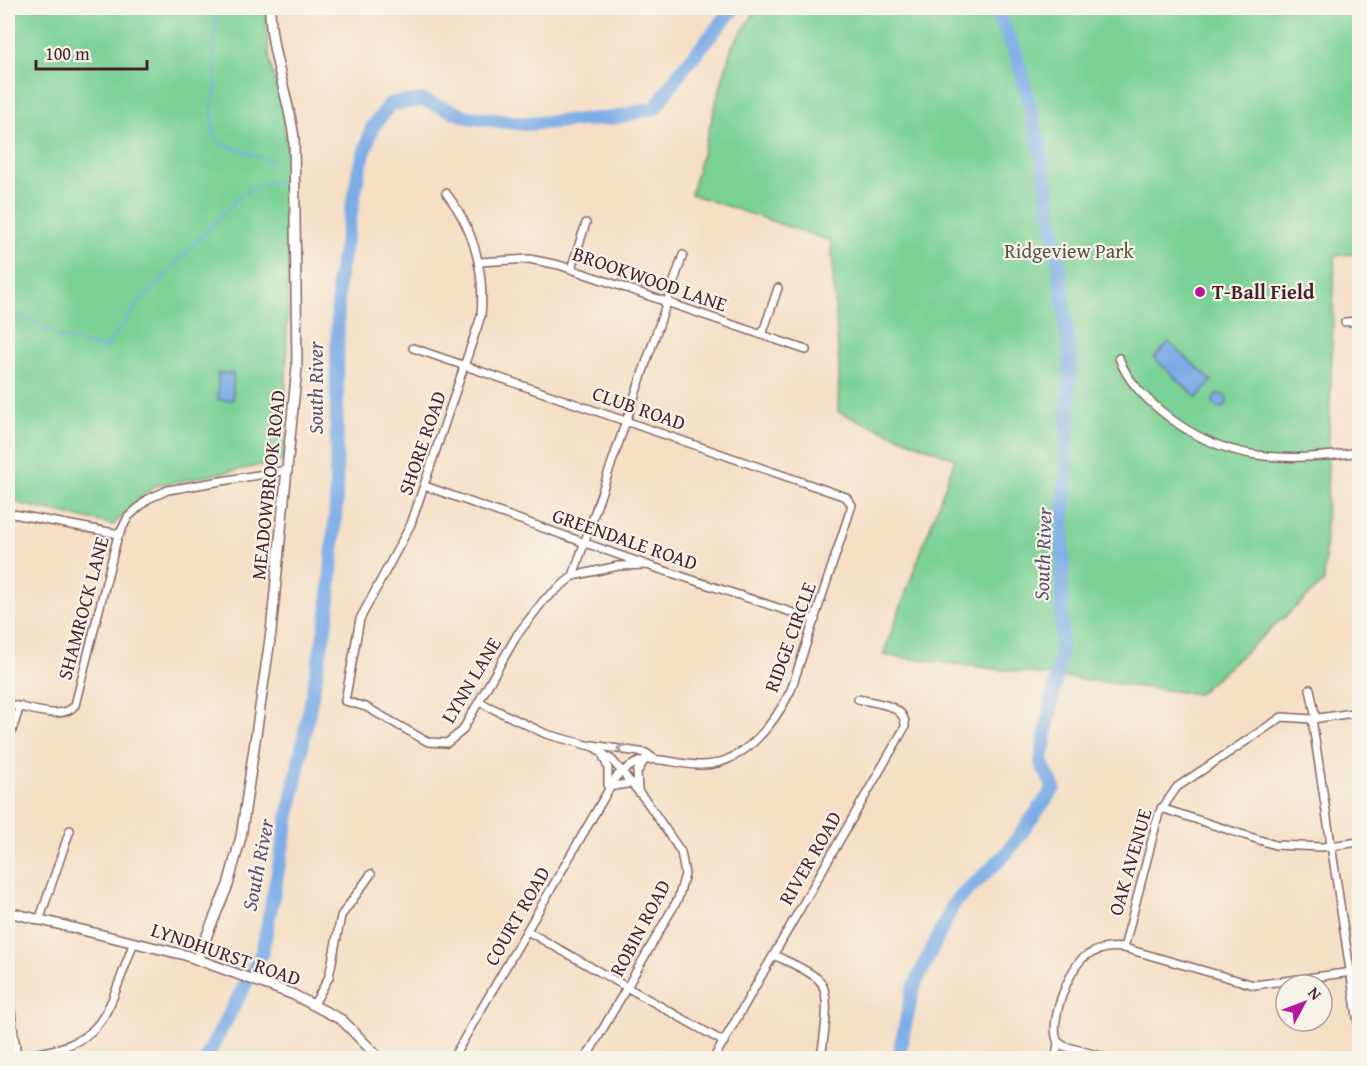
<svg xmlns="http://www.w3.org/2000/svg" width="1367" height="1066" viewBox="0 0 1367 1066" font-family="'Gentium Book Plus',serif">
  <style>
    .green { fill: #79d195; stroke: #627860; stroke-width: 1.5 }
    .water { fill: #7bace6; stroke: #626688; stroke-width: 1.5 }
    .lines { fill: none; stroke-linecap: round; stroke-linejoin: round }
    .stream { stroke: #7bace6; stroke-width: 2 }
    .river { stroke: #7bace6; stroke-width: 14 }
    .street-casing { stroke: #866261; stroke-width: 10 }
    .secondary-casing { stroke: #866261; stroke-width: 12 }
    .street { stroke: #fff; stroke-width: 7 }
    .secondary { stroke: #fff; stroke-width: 9 }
    .oneway { stroke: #ae9aa0 }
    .poi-dot { fill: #b5179e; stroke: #f7f3e8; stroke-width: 2 }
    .labels { text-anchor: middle; stroke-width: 4.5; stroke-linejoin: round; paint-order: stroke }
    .park-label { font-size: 20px; fill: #58544b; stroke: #f7f3e8 }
    .street-label { font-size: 20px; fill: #4a1f2b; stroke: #f7f3e8 }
    .poi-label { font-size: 20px; font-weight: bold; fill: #4a1f2b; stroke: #f7f3e8; text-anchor: start }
    .water-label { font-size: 21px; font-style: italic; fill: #5b506c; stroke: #f7f3e8 }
  </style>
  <rect width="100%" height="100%" fill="#f7f3e8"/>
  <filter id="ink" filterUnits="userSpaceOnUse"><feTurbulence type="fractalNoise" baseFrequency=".0167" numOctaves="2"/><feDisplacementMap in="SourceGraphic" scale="12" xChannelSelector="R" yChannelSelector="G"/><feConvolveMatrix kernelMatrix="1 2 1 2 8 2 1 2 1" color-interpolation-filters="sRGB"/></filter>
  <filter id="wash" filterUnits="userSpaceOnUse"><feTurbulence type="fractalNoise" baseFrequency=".008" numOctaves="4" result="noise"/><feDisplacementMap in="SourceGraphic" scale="24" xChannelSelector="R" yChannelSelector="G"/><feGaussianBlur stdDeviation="1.35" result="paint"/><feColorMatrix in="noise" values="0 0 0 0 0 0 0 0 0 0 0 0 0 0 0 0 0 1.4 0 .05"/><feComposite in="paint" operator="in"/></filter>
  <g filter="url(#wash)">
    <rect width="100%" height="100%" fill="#f5dfc5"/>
    <g class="green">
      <polygon points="8,8 265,8 270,64 282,105 288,153 290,219 284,461 154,486 113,525 8,501"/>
      <polygon points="758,8 1359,8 1359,253 1335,256 1324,582 1198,694 883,655 955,459 838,412 839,367 831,241 691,194 732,46"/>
    </g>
    <g class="water">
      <polygon points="1169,342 1212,381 1197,398 1154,358"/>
      <rect x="218" y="373" width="15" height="27"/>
      <circle cx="1220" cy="401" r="7"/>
    </g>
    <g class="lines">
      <g class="stream">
        <polyline points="214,8 216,26 212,45 217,87 212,106 213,132 219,143 270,160"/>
        <polyline points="8,311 35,322 59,337 105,349 137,305 239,197 262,183 282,181"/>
      </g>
      <g class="river">
        <polyline points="206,1058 262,953 328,613 336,505 338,282 359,170 372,128 390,104 422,100 468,117 525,124 612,118 655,108 681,71 734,8"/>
        <polyline points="898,1058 913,989 954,903 1006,854 1054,788 1041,762 1061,650 1063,536 1070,364 1059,263 1041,150 1017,56 995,8"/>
      </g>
    </g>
  </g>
  <g filter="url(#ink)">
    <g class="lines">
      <g class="street-casing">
        <g id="street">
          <path d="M446,193c28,36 39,77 35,123l-70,208 -51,95 -15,82 21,6 62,35 19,1 15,-12 55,-96 27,-35 29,-24 45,-10 29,-1"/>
          <polyline points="479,262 529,259 559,265 806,350"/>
          <polyline points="571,269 586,223"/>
          <polyline points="1345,322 1360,321"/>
          <polyline points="762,335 778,288"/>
          <path d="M413,348l433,149 6,8 -61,185c-17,35 -50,77 -93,75 -37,-2 -50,-17 -82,12l-163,281"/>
          <path d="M1119,358c8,22 24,38 42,53 62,52 123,51 199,41"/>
          <polyline points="425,486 647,565 815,620"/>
          <polyline points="8,513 119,534"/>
          <polyline points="573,576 683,255"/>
          <polyline points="1310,689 1316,719"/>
          <polyline points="479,702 546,734 594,747 612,760 647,802 681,852 685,874 678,899 586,1058"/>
          <path d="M8,704c17,3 55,18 67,1l42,-166 11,-22 20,-18 20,-9 120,-20"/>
          <polyline points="1312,719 1360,1036"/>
          <polyline points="8,743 20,706"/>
          <polyline points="592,745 646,753 653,758"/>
          <polyline points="602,753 608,768 608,786"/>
          <polyline points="609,787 632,783"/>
          <polyline points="638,789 637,772 646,758"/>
          <polyline points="1161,808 1275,845 1322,847 1360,842"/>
          <polyline points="39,921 70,830"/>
          <polyline points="527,931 724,1042"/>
          <polyline points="1124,948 1159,813 1177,787 1282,717 1312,719 1360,712"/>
          <path d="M774,955c14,7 33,14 45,25 14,14 4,60 2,78"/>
          <polyline points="8,989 17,1056"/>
          <polyline points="314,1004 329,977 341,916 371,874"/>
          <path d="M1058,1042c-10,-18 10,-71 25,-84 12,-9 26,-12 41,-10l130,37 106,-14"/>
          <polyline points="1058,1042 1064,1046 1108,1058"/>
          <path d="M8,1057c96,-10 94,-30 126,-115"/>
          <path d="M714,1058l191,-331c2,-23 -31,-24 -47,-28"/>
          <polyline points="1056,1058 1058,1042"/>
        </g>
      </g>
      <g class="secondary-casing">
        <g id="secondary">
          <polyline points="8,912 185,955 292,994 342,1020 379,1058"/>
          <path d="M197,959l31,-74 13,-48 30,-205 26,-265 -3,-229c-6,-44 -24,-86 -24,-130"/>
        </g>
      </g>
      <use href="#street" class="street"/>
      <use href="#secondary" class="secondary"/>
    </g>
    <defs><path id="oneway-chevron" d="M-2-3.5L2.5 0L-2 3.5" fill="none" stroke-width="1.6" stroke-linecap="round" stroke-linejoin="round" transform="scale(1.5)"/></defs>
    <use class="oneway" href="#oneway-chevron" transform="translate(621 749) rotate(-170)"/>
  </g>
  <circle class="poi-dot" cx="1200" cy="292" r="6"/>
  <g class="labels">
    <g class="park-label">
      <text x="1069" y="258">Ridgeview Park</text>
    </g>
    <g class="street-label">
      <text transform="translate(650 279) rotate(19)" y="7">BROOKWOOD LANE</text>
      <text transform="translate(639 408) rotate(19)" y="7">CLUB ROAD</text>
      <text transform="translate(422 443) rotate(-71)" y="7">SHORE ROAD</text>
      <text transform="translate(268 485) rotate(-84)" y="7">MEADOWBROOK ROAD</text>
      <text transform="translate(625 539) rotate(19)" y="7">GREENDALE ROAD</text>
      <text transform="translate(83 608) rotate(-75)" y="7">SHAMROCK LANE</text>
      <text transform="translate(790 637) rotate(-70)" y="7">RIDGE CIRCLE</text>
      <text transform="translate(471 680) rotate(-59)" y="7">LYNN LANE</text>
      <text transform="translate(810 858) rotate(-60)" y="7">RIVER ROAD</text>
      <text transform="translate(1130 862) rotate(-74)" y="7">OAK AVENUE</text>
      <text transform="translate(517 916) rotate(-60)" y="7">COURT ROAD</text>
      <text transform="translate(640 928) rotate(-62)" y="7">ROBIN ROAD</text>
      <text transform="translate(226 954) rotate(19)" y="7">LYNDHURST ROAD</text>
    </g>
    <g class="poi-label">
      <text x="1212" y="299">T-Ball Field</text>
    </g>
    <g class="water-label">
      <text transform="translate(316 388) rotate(-90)" y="7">South River</text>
      <text transform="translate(1043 554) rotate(-88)" y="7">South River</text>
      <text transform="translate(258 865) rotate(-79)" y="7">South River</text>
    </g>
  </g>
  <rect width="1367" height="1066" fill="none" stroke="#f7f3e8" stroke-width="30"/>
  <g transform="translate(1304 1003) rotate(49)"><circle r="28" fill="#f7f3e8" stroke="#b29e9c" stroke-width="1.5"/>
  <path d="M0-4.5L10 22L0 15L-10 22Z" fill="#b5179e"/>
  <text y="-9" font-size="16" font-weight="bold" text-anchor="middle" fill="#4a1f2b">N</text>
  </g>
  <path d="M36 60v9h111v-9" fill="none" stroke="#4a1f2b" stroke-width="3"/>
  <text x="45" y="60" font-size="18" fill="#4a1f2b" stroke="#f7f3e8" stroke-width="4.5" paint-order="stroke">100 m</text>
</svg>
